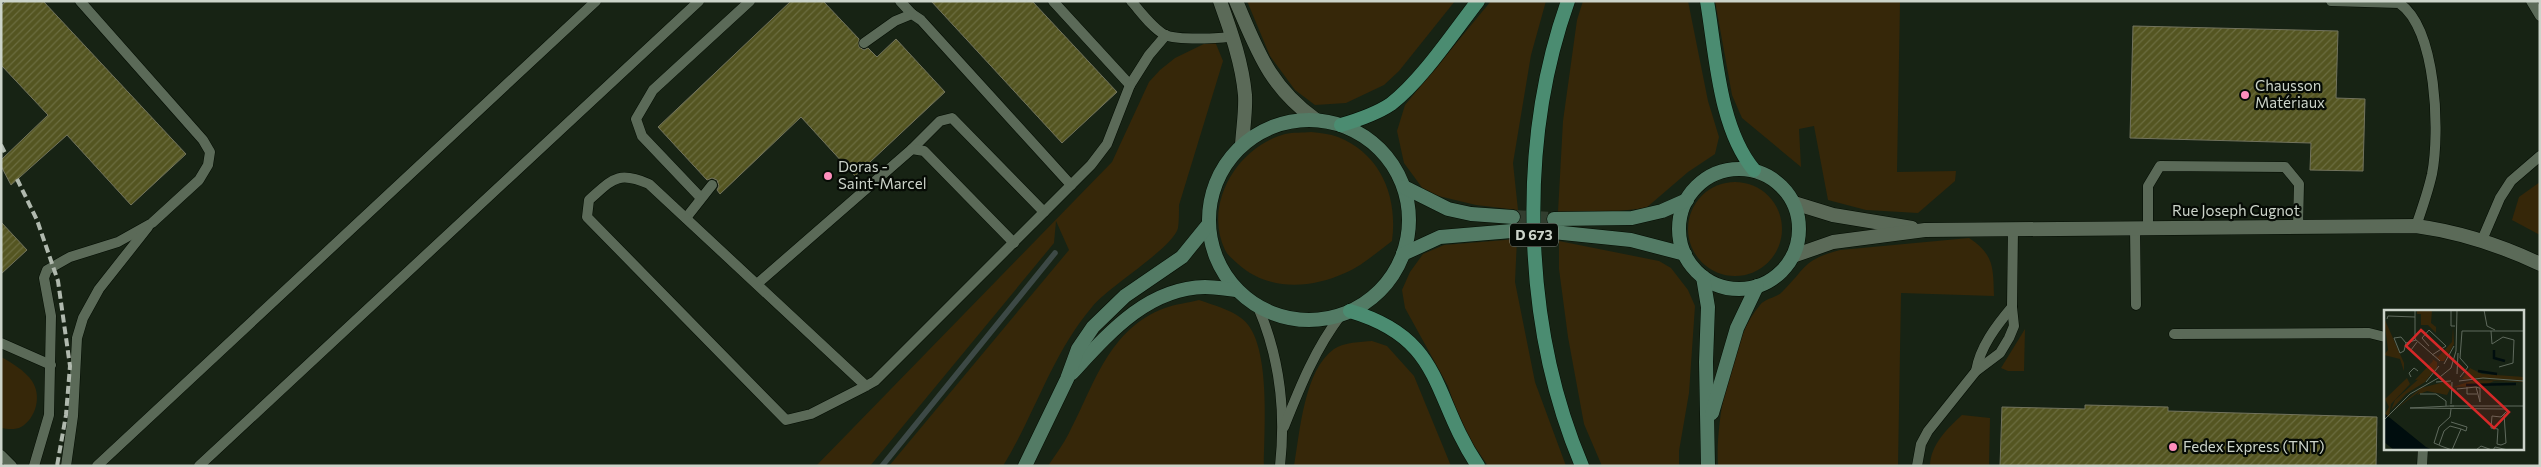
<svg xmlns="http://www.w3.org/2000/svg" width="2541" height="467" viewBox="0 0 2541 467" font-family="Commissioner,sans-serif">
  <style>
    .green { fill: #362709 }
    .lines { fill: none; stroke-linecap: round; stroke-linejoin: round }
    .stream { stroke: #3d4946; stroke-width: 5.5 }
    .building { fill: url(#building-hatch); stroke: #72735d }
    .secondary-tunnel { stroke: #323e2f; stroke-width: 14; stroke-dasharray: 14 7; stroke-linecap: butt }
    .service-casing { stroke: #030c02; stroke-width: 11 }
    .minor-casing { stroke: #030c02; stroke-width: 15 }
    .secondary-casing { stroke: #030c02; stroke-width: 15 }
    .primary-casing { stroke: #030c02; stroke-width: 15 }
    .service { stroke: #5b6a58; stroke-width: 10 }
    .minor { stroke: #5b6a58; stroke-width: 14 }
    .secondary { stroke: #537b65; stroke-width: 14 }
    .primary { stroke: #4b8c71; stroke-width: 14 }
    .rail { stroke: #b0b9ae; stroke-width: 4; stroke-dasharray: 8 4; stroke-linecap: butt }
    .poi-dot { fill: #fe8ebc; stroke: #060b05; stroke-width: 2 }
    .labels { text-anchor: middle; stroke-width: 4.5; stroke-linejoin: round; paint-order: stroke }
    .shield { fill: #060b05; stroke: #91988f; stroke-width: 1 }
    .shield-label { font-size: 14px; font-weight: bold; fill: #ccd4ca }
    .poi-label { font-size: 15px; fill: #ccd4ca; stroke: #060b05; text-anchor: start }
    .street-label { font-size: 15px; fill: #ccd4ca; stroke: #060b05 }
    .inset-river { fill: none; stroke: #000d0e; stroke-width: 2.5 }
    .inset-road { fill: none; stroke: #5f6a5d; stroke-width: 1 }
    .view { fill: #d62828; fill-opacity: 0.15; stroke: #d62828; stroke-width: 2.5 }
    .inset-edge { fill: none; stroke: #ccd4ca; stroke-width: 2.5 }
  </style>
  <defs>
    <pattern id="building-hatch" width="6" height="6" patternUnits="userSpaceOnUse" patternTransform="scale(1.25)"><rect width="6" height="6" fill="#545521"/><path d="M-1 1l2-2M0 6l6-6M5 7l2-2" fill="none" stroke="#6b6d40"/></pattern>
  </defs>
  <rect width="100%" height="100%" fill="#172314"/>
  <g class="green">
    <polygon points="1247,1 1455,1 1399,71 1384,85 1346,103 1315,105 1295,90 1270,56"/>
    <polygon points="1491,1 1546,1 1531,55 1513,163 1518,210 1476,205 1426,193 1404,163 1397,131 1405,105"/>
    <polygon points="1583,1 1688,1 1708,101 1719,137 1715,154 1688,172 1646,208 1619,211 1558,212 1563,121 1577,20"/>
    <polygon points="1715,1 1900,1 1897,172 1956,171 1955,181 1918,213 1866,210 1828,200 1814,126 1799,129 1801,167 1742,118 1732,95"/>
    <path d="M1214,39l9,22 -44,144c0,7 0,16 -1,23 -5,20 -69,58 -86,79 -40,47 -57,107 -89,159h-114l180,-216 -13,-29 -2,22 -184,223h-54l296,-304 37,-80 11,-12 15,-12z"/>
    <path d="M1311,132c9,1 19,2 27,5 43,17 60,60 54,104 -15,11 -30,25 -47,32 -35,16 -77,18 -107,-9 -4,-4 -10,-8 -13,-14 -22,-46 12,-103 60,-116 8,-2 18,-1 26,-2z"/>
    <circle cx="1735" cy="229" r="47"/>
    <polygon points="2540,182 2540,235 2512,220 2519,197"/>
    <path d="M1969,238c26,17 24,31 25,58l-93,-3 -3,173h-180c-3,-44 13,-128 42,-161 5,-7 17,-7 23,-14 24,-24 20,-31 57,-41z"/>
    <polygon points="1517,239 1515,282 1535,382 1566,466 1488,466 1462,428 1448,386 1405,308 1402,290 1410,272 1423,254 1444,245"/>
    <polygon points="1559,241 1659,261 1671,268 1688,290 1695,306 1689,393 1679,451 1679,466 1602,466 1584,424 1568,337 1559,269"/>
    <path d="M1199,300c14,5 30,9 42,18 31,21 23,112 23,148h-216c7,-11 15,-21 21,-33 25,-47 39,-104 96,-125 10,-4 23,-5 34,-8z"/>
    <polygon points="2025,329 2024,371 2008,371 2001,368"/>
    <path d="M1372,341l15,5 27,30 37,90h-157c6,-34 10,-96 40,-117 10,-7 27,-7 38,-8z"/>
    <path d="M1,357c10,5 24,14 31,24 10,15 4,37 -11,46 -5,3 -14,2 -20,1z"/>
    <path d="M1962,415l28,3 -1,48h-59c0,-21 18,-38 32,-51z"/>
  </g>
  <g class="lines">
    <polyline class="stream" points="882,466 1055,253"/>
  </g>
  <g class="building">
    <polygon points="6,1 43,1 186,154 131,205 67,135 11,185 1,166 1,160 48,115 1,65 1,6"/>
    <polygon points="791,1 823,1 859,39 859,47 864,50 868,48 877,57 896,39 945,92 855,176 801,117 720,194 717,190 719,186 717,180 712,178 707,180 658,127"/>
    <polygon points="931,1 1032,1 1117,92 1062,143"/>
    <polygon points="2133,26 2338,31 2336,98 2365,99 2363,171 2310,170 2311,143 2130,138"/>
    <polygon points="1,222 27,250 1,274"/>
    <polygon points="2085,405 2168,407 2168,411 2377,417 2376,466 2000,466 2002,407 2085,409"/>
  </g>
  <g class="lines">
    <g class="secondary-tunnel">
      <polyline points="1513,217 1554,219"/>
      <polyline points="1512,231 1553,232"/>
    </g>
    <g class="service-casing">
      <g id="service">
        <polyline points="900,1 912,14"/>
        <polyline points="1053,1 1130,85 1149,55 1166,35"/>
        <path d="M1131,1c10,11 21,27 34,34 11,5 56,4 67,1"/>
        <path d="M2331,1l68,2c38,25 41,130 33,171 -4,18 -10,35 -16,52"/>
        <polyline points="2531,1 2540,16"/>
        <polyline points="864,43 895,21 912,14 921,20 1071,185"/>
        <polyline points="912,149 940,121 952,118 1044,212"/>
        <polyline points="700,197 642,136 636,119 653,90 750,1"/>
        <polyline points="686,218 712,185"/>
        <polyline points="2135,228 2136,305"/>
        <polyline points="2148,228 2148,186 2160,166 2285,167 2299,184 2298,227"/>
        <polyline points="2482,240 2500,198 2511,181 2540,156"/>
        <polyline points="757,284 912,149 924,151 1014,243"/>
        <path d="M1258,307c22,51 28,104 22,159"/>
        <polyline points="2174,334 2369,333 2385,337"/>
        <polyline points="1,343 51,365"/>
        <path d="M1976,371c4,-24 20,-45 36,-64"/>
        <path d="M866,386l-217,-202c-32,-14 -37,-4 -60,16l-2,17 199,203 25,-6 55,-28 9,-5 216,-216 16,-21 23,-59"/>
        <path d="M1284,427c16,-40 31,-78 57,-112"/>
        <polyline points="1,455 12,466"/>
        <polyline points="34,466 49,415 51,316 44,278 47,270 70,257 118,242 152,223 199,180 208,165 210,152 203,140 80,1"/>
        <polyline points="66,466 73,416 77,338 83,318 99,289 148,227"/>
        <polyline points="97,466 596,1"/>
        <polyline points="199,466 699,1"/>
        <polyline points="1917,466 1921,444 1928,431 1976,371 2000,353 2009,338 2014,326 2012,307 2013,229"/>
        <polyline points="2422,466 2423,448"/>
      </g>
    </g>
    <g class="minor-casing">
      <g id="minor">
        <path d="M1220,1c11,31 22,61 25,94 1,16 -2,33 -3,50"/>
        <path d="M1236,1c22,51 33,85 80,119"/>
        <polyline points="1794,203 1833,215 1912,228"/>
        <path d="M1793,256l40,-14 92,-12 491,-4c44,6 84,19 124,38"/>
      </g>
    </g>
    <g class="secondary-casing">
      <g id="secondary">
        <circle cx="1309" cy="220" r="100"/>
        <circle cx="1739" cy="229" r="60"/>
        <polyline points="1404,187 1448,209 1471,214 1513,217"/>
        <polyline points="1554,219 1632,218 1662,211 1687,200"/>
        <polyline points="1553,232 1631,240 1685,254"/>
        <polyline points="1403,254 1440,237 1512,231"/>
        <polyline points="1703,277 1708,307 1706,362 1708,466"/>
        <path d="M1072,373c36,-39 75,-85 133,-86 10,0 21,2 31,3"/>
        <polyline points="1712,413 1737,328 1757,286"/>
        <polyline points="1025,466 1067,379 1078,349 1093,327 1125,296 1182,257 1208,225"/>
      </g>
    </g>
    <g class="primary-casing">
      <g id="primary">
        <path d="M1568,1c-51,143 -45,326 14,465"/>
        <path d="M1707,1c9,53 12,127 47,169"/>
        <path d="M1341,125c17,-5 35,-11 50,-21 31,-24 62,-71 87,-103"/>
        <path d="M1350,311c95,28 81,85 128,155"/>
      </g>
    </g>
    <use href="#service" class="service"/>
    <use href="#minor" class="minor"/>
    <use href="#secondary" class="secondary"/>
    <use href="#primary" class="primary"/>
    <g class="rail">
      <polyline points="1,145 6,155"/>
      <polyline points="17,179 37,220 58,281 70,366 66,415 57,466"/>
    </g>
  </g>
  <g class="poi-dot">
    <circle cx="2245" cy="95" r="5"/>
    <circle cx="828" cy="176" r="5"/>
    <circle cx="2173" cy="447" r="5"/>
  </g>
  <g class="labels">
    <rect class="shield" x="1510" y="223.5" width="48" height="23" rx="4"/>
    <g class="shield-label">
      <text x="1534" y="240">D 673</text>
    </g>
    <g class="poi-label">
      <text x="2255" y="91">Chausson<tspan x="2255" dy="17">Matériaux</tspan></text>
      <text x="838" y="172">Doras -<tspan x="838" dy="17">Saint-Marcel</tspan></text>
      <text x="2183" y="452">Fedex Express (TNT)</text>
    </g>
    <g class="street-label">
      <text x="2236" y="216">Rue Joseph Cugnot</text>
    </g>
  </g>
  <g transform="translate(2384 310)">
    <rect width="140" height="140" fill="#172314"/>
    <path d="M33,0h15l-1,13 5,4v6l-8,-8h-7v-11h-4zM0,8l20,45v8l-4,-12 -16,-4 4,-5zM69,17l1,17 -10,17h-4l-6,-7 4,3 14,-15zM48,49l5,3v6l-10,11 -12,1 18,-19zM86,58l12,6 42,3v3l-62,-1zM23,68l3,6 -19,20 -2,13 -4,-3 4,-7 -4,-8zM90,70l50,1v7l-1,-6 -29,-1 -11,5 -30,1zM64,71l4,4 -5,10 -20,-4 -10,4 3,-4 -28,21 29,-24z" fill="#362709"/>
    <path d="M37,67l6,2 -2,3 -19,12 -15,16 4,-10z" fill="#362709"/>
    <path d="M0,103l42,34 7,3h-39l-10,-8z" fill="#000d0e"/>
    <path class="inset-river" d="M110,40v8l11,3M94,61l19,3M82,75l50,-1"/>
    <path class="inset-road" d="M67,0v16h4M100,0l3,16 8,4M31,1v28l25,22M3,9l1,-3 27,1M107,21l1,13 11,-7 11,3 -1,23 -14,4M33,32l-6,8 8,9M22,33l-2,8 -4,2 -6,-15 7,-1 5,6 10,-3M45,36l-7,-8 7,-8 17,16 -14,9M60,54l10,-18M73,64l1,-21M27,67l-2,-4 5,-5 4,3M76,67l8,-10 -8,-9 2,-27h62M75,71l24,-3 41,3M42,72l13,-16M52,72l15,-1M83,77v7h10M73,79l19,-2 3,1h1v14l-4,-15M36,84h16l10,7v5M67,94l1,-22M66,96l-40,2 96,1M70,96h-4h74M120,104l2,29 -5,2 -4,-1 1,-15 -7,-1 1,-12 9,1 5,-5 2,-1M0,110l26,-26 30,-17 11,-9 5,-17 1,-41M67,112l16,5 -1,4 -5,-2M55,135l5,-14 6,-5 11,3 -9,21 -11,-4 -2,-1 -5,-2 5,-16 11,-10 1,-8M92,140l5,-4 11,4M109,140l2,-3 13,3"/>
    <path class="view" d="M37,20l88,82 -15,16 -88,-82z"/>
    <rect width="140" height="140" class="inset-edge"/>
  </g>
  <rect width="2541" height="467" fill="none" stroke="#ccd4ca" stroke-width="5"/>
</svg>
